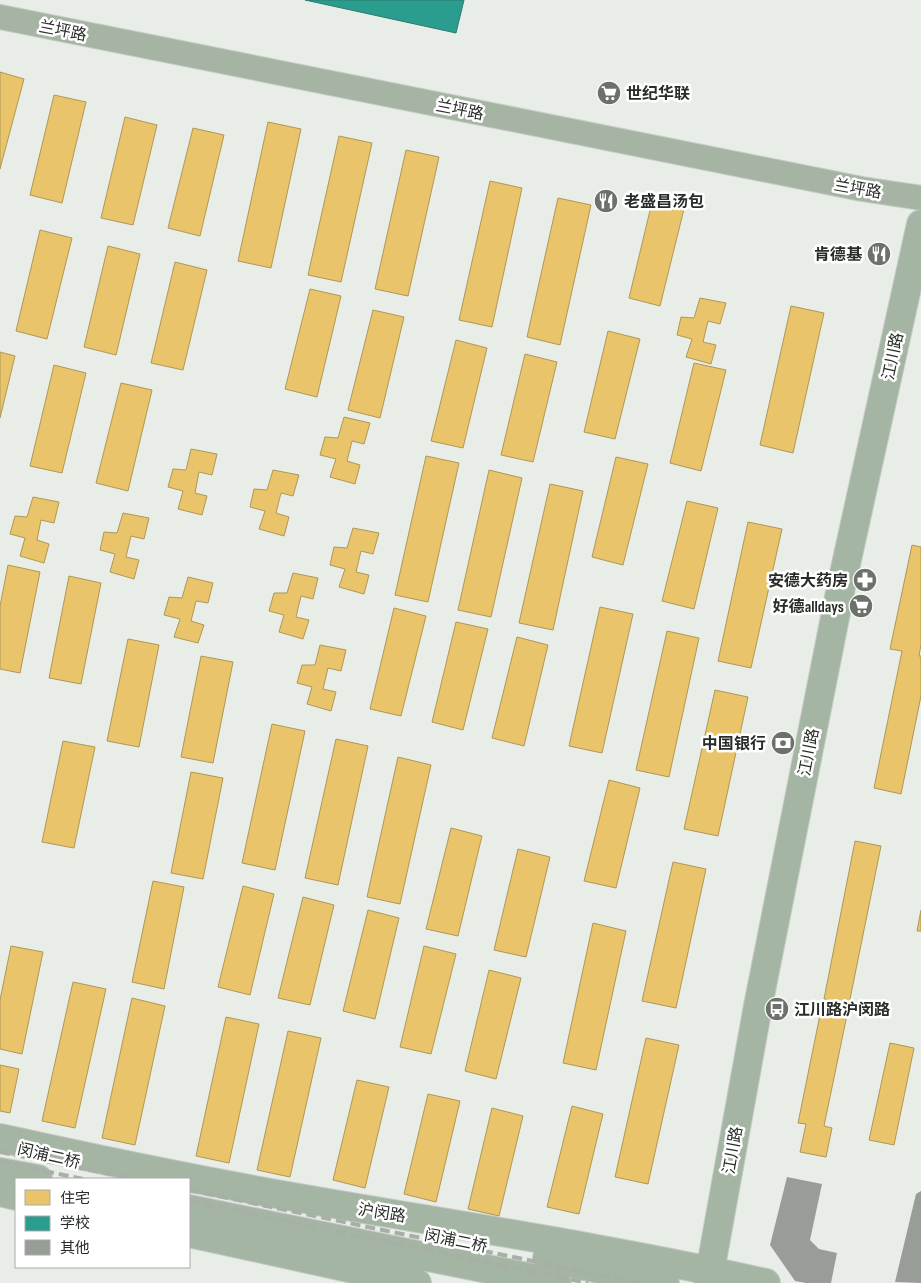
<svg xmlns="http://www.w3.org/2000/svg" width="921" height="1283" viewBox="0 0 921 1283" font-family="'Sofia Sans Condensed','Noto Sans SC',sans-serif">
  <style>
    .homes { fill: #e9c46a; stroke: #af9756 }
    .schools { fill: #2a9d8f; stroke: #2a7b70 }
    .building { fill: #999d98 }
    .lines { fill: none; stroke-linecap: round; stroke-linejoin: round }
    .minor-casing { stroke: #c6cac6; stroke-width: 26 }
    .major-casing { stroke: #c6cac6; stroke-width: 30 }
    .minor { stroke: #a6b4a4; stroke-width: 24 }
    .major { stroke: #a5b5a4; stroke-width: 28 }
    .rail { stroke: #a7afa6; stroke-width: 4; stroke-dasharray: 10 5; stroke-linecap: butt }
    .labels { text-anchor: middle; stroke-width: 5; stroke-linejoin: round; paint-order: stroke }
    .street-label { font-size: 16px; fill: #292d29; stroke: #fff }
    .poi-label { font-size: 16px; font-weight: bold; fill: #292d29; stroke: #fff; text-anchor: end }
  </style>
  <rect width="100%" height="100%" fill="#e8eee7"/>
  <g class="homes">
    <polygon points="0,72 24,79 0,169"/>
    <polygon points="54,95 86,102 62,203 30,195"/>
    <polygon points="125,117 157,125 133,225 101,218"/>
    <polygon points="268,122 301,129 271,268 238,261"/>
    <polygon points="193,128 224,135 200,236 168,228"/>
    <polygon points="339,136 372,143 341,282 308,275"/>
    <polygon points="406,150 439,157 408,296 375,289"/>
    <polygon points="490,181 522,188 492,327 459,320"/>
    <polygon points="558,198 591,205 560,345 527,337"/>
    <polygon points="653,198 685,205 660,306 629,298"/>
    <polygon points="40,230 72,238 47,339 16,331"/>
    <polygon points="108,246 140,254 116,355 84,347"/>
    <polygon points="175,262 207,270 183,370 151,363"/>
    <polygon points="310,289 341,296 317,397 285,389"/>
    <polygon points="700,298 726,303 720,324 708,321 703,342 716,345 711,364 686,357 692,339 677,335 681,317 694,318"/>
    <polygon points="791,306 824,313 793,453 760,445"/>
    <polygon points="373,310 404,317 380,418 348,410"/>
    <polygon points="608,331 640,339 615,439 584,432"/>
    <polygon points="456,340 487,348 463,448 431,441"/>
    <polygon points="0,352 15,356 0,418"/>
    <polygon points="525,354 557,362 533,462 501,455"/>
    <polygon points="694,363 726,370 701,471 670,463"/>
    <polygon points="54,365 86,373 62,473 30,466"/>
    <polygon points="121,383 152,390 128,491 96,483"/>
    <polygon points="344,417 370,423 364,444 352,441 347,461 360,465 355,484 330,477 336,459 320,455 325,437 338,438"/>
    <polygon points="191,449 217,454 212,475 199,472 195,493 207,496 202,515 178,509 183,491 168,487 173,469 186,470"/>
    <polygon points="426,456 459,463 428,602 395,595"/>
    <polygon points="616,457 648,464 623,565 592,557"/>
    <polygon points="273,470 299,475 293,496 281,493 276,513 289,517 284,536 259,529 265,511 250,507 254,489 267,490"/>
    <polygon points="489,470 522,478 491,617 458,610"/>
    <polygon points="550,484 583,491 553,630 519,623"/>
    <polygon points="33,497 59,502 54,523 41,520 37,540 49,544 44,563 20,556 25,538 10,534 15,516 27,517"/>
    <polygon points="687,501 718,508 694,609 662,601"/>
    <polygon points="123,513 149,518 144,539 131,536 126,557 139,560 134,579 110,572 115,554 100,550 104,532 117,533"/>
    <polygon points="748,522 782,529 751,668 718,661"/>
    <polygon points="353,528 379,533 373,554 361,551 356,572 369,575 364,594 339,587 345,569 330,565 334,547 347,548"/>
    <polygon points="912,545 921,547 921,645 919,656 921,656 921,696 901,794 874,788 902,651 890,649"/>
    <polygon points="8,565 40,572 20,673 0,669 0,606"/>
    <polygon points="293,573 318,578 313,599 301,596 296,617 309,620 303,639 279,632 284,615 269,611 274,593 287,593"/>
    <polygon points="69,576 101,583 81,684 49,678"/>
    <polygon points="188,577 213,583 208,603 196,601 191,621 204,625 198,643 174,637 180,619 164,615 169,597 182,598"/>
    <polygon points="600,607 633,614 602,753 569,746"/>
    <polygon points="394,608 426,616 401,716 370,709"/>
    <polygon points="456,622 488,629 463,730 432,722"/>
    <polygon points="667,631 699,638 669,777 636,770"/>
    <polygon points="517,637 548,645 524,746 492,738"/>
    <polygon points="128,639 159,645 139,747 107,741"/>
    <polygon points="320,645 346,650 341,671 328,668 323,689 336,692 331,711 307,704 312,687 297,683 302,665 315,665"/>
    <polygon points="201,656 233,662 213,763 181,757"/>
    <polygon points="715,690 748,697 718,836 684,829"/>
    <polygon points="272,724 305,731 275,870 242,863"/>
    <polygon points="336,739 368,746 338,885 305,878"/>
    <polygon points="63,741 95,747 74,848 42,842"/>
    <polygon points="398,757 431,765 400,904 367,897"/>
    <polygon points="191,772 223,778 203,879 171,873"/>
    <polygon points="609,780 640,788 616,888 584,881"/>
    <polygon points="451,828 482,836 458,936 426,929"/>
    <polygon points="855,841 881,846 849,1004 824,999"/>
    <polygon points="518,849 550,857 526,957 494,950"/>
    <polygon points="673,862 706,869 676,1008 642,1001"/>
    <polygon points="153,881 184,887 164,989 132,982"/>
    <polygon points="243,886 274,894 250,995 218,987"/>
    <polygon points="303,897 334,905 310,1005 278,998"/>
    <polygon points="368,910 399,918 375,1019 343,1011"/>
    <polygon points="921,910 921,931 917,931"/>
    <polygon points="593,923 626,931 596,1070 563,1063"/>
    <polygon points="11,946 43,952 22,1054 0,1049 0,1000"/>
    <polygon points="424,946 456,954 431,1054 400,1047"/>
    <polygon points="489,970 521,978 496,1079 465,1071"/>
    <polygon points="73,982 106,989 75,1128 42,1121"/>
    <polygon points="132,998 165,1006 135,1145 102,1138"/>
    <polygon points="821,1010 847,1015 824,1126 832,1128 826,1157 800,1152 806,1124 798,1123"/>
    <polygon points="226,1017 259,1024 229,1163 196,1156"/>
    <polygon points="288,1031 321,1038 290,1177 257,1170"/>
    <polygon points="646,1038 679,1045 648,1184 615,1177"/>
    <polygon points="890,1043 914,1048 894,1145 869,1140"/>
    <polygon points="0,1065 19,1069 10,1113 0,1111"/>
    <polygon points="357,1080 389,1087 365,1188 333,1180"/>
    <polygon points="428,1094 460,1101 436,1202 404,1194"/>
    <polygon points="572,1106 603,1114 579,1214 547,1207"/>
    <polygon points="492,1108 523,1116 499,1216 468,1209"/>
  </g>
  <polygon class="schools" points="305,0 464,0 456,33"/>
  <g class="building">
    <polygon points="787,1177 822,1184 810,1240 819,1249 837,1253 831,1283 806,1283 795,1281 770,1245"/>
    <polygon points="921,1191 921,1283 895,1282 916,1194"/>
  </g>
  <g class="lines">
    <g class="minor-casing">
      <polyline id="minor" points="0,17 862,189 921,198"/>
    </g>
    <g class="major-casing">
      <g id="major">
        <path d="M0,1138c95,21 191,41 288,58 159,28 319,51 478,87"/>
        <polyline points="0,1172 38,1179"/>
        <polyline points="0,1192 16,1196"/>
        <polyline points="189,1209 557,1283"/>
        <polyline points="189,1233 417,1283"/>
        <polyline points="547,1258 665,1283"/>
        <polyline points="708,1283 758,1006 841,587 921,224"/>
      </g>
    </g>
    <use href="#minor" class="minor"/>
    <use href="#major" class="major"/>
    <g class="rail">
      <polyline points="0,1152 136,1179"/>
      <polyline points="0,1162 83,1179"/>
      <polyline points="189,1190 639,1283"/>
      <polyline points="189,1201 588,1283"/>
    </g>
  </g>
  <defs>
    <g id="supermarket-disc" transform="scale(1.25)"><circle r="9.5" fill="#6c716c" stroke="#fff"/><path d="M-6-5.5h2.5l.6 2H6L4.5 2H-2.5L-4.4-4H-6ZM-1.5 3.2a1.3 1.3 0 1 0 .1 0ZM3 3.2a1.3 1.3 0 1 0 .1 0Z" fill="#fff"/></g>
    <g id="restaurant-disc" transform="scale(1.25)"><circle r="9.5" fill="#6c716c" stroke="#fff"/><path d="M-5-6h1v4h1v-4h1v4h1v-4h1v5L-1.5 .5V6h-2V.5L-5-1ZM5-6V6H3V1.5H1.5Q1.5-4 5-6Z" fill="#fff"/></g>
    <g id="pharmacy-disc" transform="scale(1.25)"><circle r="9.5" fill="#6c716c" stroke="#fff"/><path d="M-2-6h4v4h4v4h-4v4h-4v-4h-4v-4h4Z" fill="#fff"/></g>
    <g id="bank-disc" transform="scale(1.25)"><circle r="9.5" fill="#6c716c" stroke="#fff"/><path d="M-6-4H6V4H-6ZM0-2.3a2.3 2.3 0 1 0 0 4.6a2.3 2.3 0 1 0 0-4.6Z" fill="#fff"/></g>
    <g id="bus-disc" transform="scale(1.25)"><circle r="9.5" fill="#6c716c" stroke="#fff"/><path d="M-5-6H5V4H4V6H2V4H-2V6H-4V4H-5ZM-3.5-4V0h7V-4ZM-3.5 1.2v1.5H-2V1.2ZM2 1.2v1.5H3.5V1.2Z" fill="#fff"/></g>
  </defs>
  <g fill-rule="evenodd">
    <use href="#supermarket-disc" x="609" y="93"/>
    <use href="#restaurant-disc" x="606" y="201"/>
    <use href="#restaurant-disc" x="879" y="254"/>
    <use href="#pharmacy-disc" x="865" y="580"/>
    <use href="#supermarket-disc" x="861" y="606"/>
    <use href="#bank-disc" x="783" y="743"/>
    <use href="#bus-disc" x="777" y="1009"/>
  </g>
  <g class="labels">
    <g class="street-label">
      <text transform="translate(63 30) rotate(11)" y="6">兰坪路</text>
      <text transform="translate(460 109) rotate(11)" y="6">兰坪路</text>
      <text transform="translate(858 188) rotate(10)" y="6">兰坪路</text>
      <text transform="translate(892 356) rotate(-78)" y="6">江川路</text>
      <text transform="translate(808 752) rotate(-79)" y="6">江川路</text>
      <text transform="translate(732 1150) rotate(-80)" y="6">江川路</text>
      <text transform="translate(49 1155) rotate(13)" y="6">闵浦二桥</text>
      <text transform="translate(382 1212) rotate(9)" y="6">沪闵路</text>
      <text transform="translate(456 1240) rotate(11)" y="6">闵浦二桥</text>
    </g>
    <g class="poi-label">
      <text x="626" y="99" text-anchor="start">世纪华联</text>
      <text x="624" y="207" text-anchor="start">老盛昌汤包</text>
      <text x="862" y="260">肯德基</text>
      <text x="848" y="586">安德大药房</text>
      <text x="844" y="612">好德alldays</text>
      <text x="766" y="749">中国银行</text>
      <text x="794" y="1015" text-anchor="start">江川路沪闵路</text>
    </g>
  </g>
  <rect x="15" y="1178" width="175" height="90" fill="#ffffff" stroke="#a9aba9"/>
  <rect x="25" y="1190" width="25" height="15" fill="#e9c46a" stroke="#a9aba9"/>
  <text x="60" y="1203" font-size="15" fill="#292d29">住宅</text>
  <rect x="25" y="1216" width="25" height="15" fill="#2a9d8f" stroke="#a9aba9"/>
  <text x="60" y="1228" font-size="15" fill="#292d29">学校</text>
  <rect x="25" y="1240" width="25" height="15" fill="#999d98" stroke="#a9aba9"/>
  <text x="60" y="1253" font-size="15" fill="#292d29">其他</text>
</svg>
